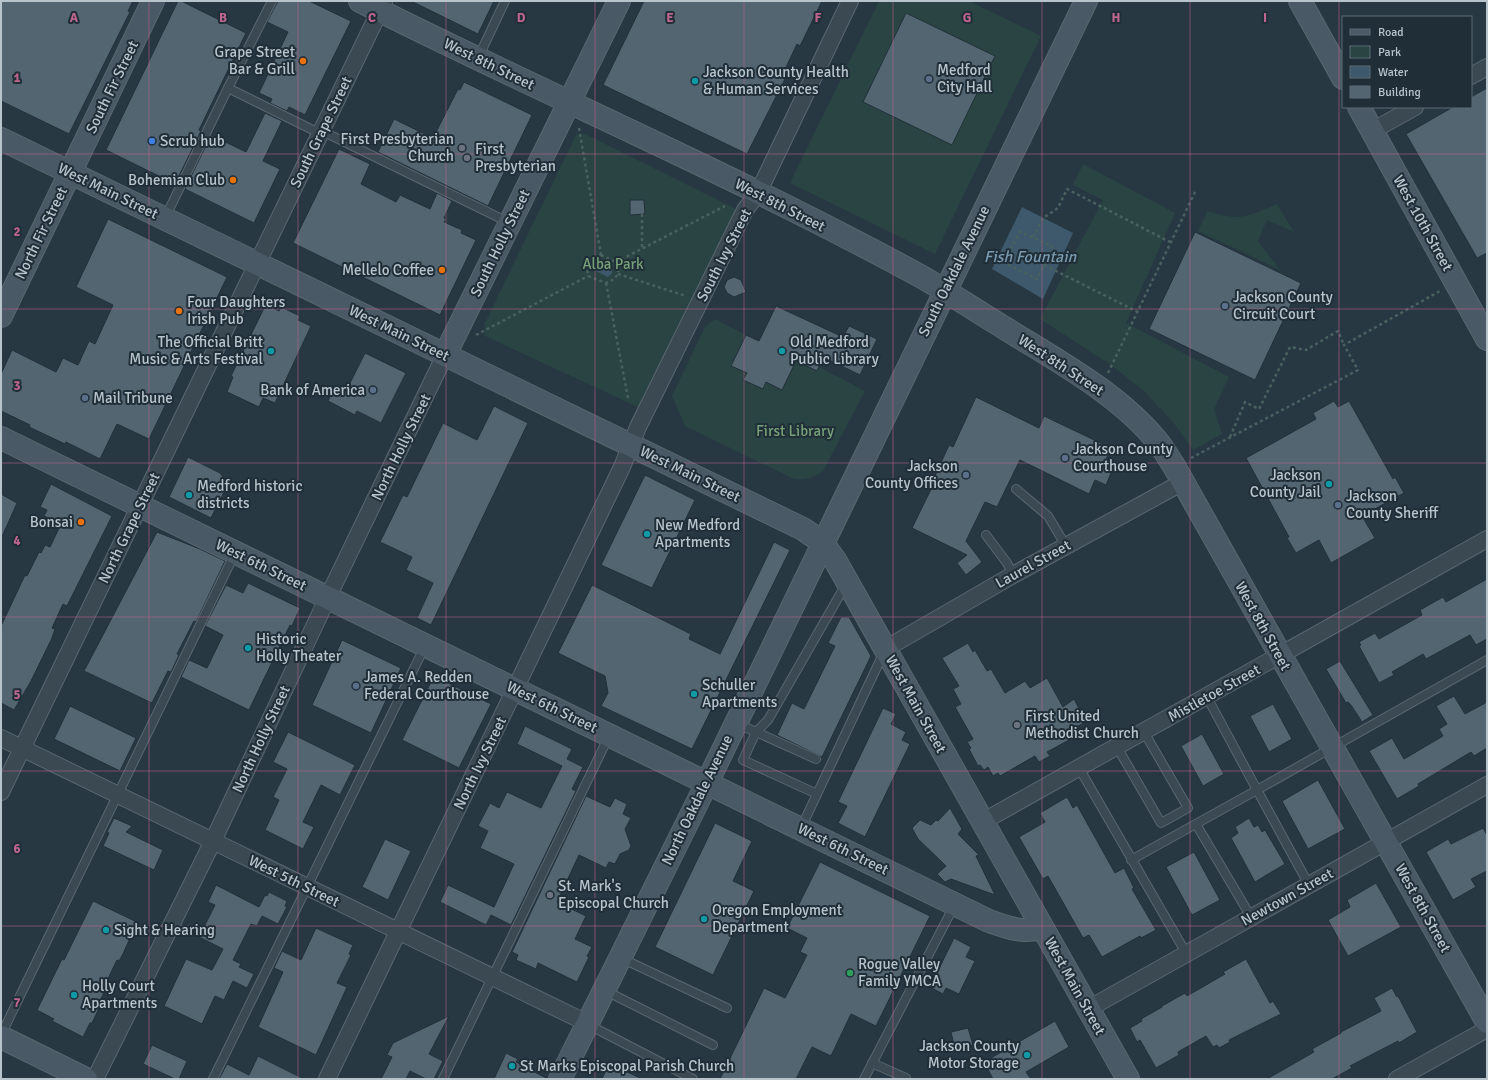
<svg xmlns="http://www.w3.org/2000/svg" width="1488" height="1080" viewBox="0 0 1488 1080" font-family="Signika,sans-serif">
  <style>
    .green { fill: #294442 }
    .water { fill: #3d596b }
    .building { fill: #526570; stroke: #22303a }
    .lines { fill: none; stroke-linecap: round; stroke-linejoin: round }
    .lane-casing { stroke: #596770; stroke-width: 10 }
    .street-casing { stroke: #596770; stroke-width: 18 }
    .secondary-casing { stroke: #596770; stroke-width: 24 }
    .path { stroke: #49615f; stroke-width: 2.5; stroke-dasharray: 3 3; stroke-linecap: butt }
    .lane { stroke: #3b4952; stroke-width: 8 }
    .street { stroke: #3b4952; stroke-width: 16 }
    .secondary { stroke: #495965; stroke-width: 22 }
    .grid { fill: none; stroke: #be658e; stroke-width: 1; stroke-opacity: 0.55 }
    .food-dot { fill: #e8710a; stroke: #202e38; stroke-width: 1.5 }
    .service-dot { fill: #5c6f8a; stroke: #202e38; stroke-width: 1.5 }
    .culture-dot { fill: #0f9aa8; stroke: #202e38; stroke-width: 1.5 }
    .shop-dot { fill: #3f7fe0; stroke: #202e38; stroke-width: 1.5 }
    .worship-dot { fill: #6b7280; stroke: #202e38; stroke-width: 1.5 }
    .leisure-dot { fill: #2e9e5b; stroke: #202e38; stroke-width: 1.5 }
    .labels { text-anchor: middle; stroke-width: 4; stroke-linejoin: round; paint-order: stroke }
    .poi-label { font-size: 15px; fill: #b8c4cc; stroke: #202e38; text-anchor: start }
    .street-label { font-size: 15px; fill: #b8c4cc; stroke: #202e38 }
    .park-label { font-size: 15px; fill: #77a278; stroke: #202e38 }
    .water-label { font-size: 16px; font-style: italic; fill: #799aaf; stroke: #202e38 }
    .grid-label { font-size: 13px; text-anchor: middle; font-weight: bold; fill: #be658e; stroke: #202e38; stroke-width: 4; stroke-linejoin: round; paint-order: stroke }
  </style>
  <rect width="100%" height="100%" fill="#273843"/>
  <g class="green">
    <polygon points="879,1 969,1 1041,36 935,254 790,183"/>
    <polygon points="585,134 738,210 642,409 485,336 485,323 576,135"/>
    <polygon points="1083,164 1175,213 1126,323 1229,377 1214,409 1222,434 1193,450 1173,422 1143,390 1111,365 1040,319 1103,200 1073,185"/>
    <path d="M1277,204l17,28 -27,-12 -9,21 22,29 -82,-39 10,-20c30,11 41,5 69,-7z"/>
    <path d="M715,319l31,16 -15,31 16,7 -3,7 18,9 4,-7 16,8 14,-29 20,10 3,-4 46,24 -42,80c-10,7 -17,9 -29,8l-109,-53 -13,-30 33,-69z"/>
  </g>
  <g class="water">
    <polygon points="1022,207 1073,233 1043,299 992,269"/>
    <polygon points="598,261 612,268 612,273 608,277 594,270 594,265"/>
  </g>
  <g class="building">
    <polygon points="1,1 133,1 128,11 130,12 69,134 1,101"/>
    <polygon points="178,1 181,1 246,33 199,130 201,131 175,184 106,150"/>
    <polygon points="278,1 309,1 351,21 305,115 289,107 287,111 270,103 272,99 259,93 288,32 267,22"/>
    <polygon points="411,1 494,1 478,34"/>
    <polygon points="644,1 822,1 800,46 797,44 782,76 786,77 747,154 603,85"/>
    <polygon points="906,13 995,56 952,145 863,102"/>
    <polygon points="464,82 532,115 488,206 378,152 394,119 433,138 458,89 460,90"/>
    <polygon points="1487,88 1487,253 1477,258 1406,134 1453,107 1471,107 1471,97"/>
    <polygon points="265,113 282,121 263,161 280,169 254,223 185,189 211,135 246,152"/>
    <polygon points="339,149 370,164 361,184 396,202 400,195 430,209 437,193 452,201 444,218 446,219 444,222 462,230 461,233 476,240 440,315 293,243"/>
    <polygon points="630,200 644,200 645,214 630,215"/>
    <polygon points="108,219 227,277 149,439 117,424 100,459 66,442 65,444 29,427 30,425 1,411 1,374 12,350 56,372 63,358 78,365 89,341 95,344 113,305 76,287"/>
    <polygon points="1195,232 1301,283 1255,380 1149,329"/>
    <polygon points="734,277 741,280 746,292 734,297 727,293 724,287 727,280"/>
    <polygon points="266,304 279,311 281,307 300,316 298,320 311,326 275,403 263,398 259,407 227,392 233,377 231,376"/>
    <polygon points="776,306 843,337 849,326 877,339 860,375 823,357 817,371 796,361 782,390 766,382 763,389 743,380 747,373 731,366 746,335 759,341"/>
    <polygon points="365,353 406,373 381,423 357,411 355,415 328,401 335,386 346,391"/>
    <polygon points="976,397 1039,428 1044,416 1111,448 1105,462 1114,466 1106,485 1095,480 1089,494 1020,460 997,507 985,502 966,541 982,562 966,575 957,563 967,555 912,528 936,479 934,478 949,445 953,447"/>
    <polygon points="1334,401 1338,407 1349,401 1393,479 1395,477 1404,493 1362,516 1375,538 1331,563 1319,540 1296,553 1287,538 1289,537 1246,458 1316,419 1313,413"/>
    <polygon points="494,406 528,423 431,625 417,618 433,583 406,570 412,557 380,542 403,495 407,497 443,423 477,440"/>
    <polygon points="188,457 220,473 228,484 211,518 169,497"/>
    <polygon points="645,475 695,500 652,588 601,565"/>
    <polygon points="51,484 112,516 67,606 63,604 52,628 55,629 52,638 31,681 14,710 1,703 1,626 25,575 27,576 39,552 41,553 45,545 50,547 61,524 44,516 47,510 40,507"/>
    <polygon points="1,494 17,503 1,539"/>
    <polygon points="157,532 200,549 225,561 196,622 194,621 177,654 179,655 171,672 168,671 152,703 84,671"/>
    <polygon points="774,542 790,550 692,749 601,706 608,693 605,676 558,653 592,585 691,634 689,639 720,654"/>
    <polygon points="1487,579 1487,639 1476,645 1470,635 1426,659 1423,654 1392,672 1394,675 1379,683 1359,646 1361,645 1359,642 1375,633 1379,639 1422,615 1420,610 1443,597 1446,602"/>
    <polygon points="248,583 300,608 292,626 290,625 249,710 181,677 189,660 207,668 223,635 205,626 226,585 243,593"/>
    <polygon points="841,617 849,617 871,656 822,757 777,735 792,703 804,709 835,646 828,643"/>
    <polygon points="342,640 401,668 371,733 312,705"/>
    <polygon points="968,643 973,652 975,650 987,671 991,669 1005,693 1025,681 1030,688 1047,678 1063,707 1074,699 1086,722 1076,727 1080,734 1047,752 1050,756 1039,762 1035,756 1000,776 998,773 993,776 988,767 984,770 980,765 978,766 969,749 971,748 967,742 973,739 955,707 961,704 953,689 959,686 942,658"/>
    <polygon points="1340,661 1373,715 1362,722 1351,705 1348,702 1346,703 1326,669"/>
    <polygon points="434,676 491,704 459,768 402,740"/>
    <polygon points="1454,696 1465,714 1487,702 1487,748 1474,756 1471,752 1418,784 1419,786 1397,799 1369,751 1392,738 1404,759 1443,736 1439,729 1447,724 1436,706"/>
    <polygon points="1273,704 1292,739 1269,752 1250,716"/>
    <polygon points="70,706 136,738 120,771 54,739"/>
    <polygon points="883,708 896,714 891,724 906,732 902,740 910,744 865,837 838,823 847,806 838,802"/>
    <polygon points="525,726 572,749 567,759 583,767 572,789 576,791 511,925 491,915 486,925 440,902 448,885 494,907 514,864 480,848 488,831 478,826 490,803 499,808 507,792 541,808 562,766 517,744"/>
    <polygon points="288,732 355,765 340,795 321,785 303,822 314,827 303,849 265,830 279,800 273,797 287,769 273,762"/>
    <polygon points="1202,734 1224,774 1203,786 1181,746"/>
    <polygon points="1318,780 1345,829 1308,849 1282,801"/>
    <polygon points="586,796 610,807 615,798 627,804 623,814 631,818 625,829 631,846 629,850 620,854 615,864 609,862 606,868 579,855 557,902 586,916 575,939 592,947 587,956 589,957 577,982 538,963 536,969 516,960 518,955 512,952"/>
    <polygon points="1067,797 1073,808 1077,805 1115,873 1124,868 1134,888 1132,889 1156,930 1141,938 1140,936 1102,957 1089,935 1083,938 1048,876 1043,879 1019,837 1045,822 1040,813"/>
    <polygon points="950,808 962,829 958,834 979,855 976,856 995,895 951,879 945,882 937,874 946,866 918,839 912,828 920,820 931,825 936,820 938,821"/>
    <polygon points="114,818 132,826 126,832 163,850 154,870 103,846 109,833 107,832"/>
    <polygon points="1249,818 1254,827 1258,825 1262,832 1265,830 1285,864 1255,882 1231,838 1238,833 1235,827"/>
    <polygon points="715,823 752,841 733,881 754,891 713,975 655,947"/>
    <polygon points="1483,828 1487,835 1487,871 1471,879 1476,887 1453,900 1426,852 1448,839 1451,844"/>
    <polygon points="385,839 411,851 388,900 362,887"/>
    <polygon points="1194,852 1220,900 1192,915 1166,867"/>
    <polygon points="820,862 930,916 876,1026 851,1014 831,1056 812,1047 796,1079 720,1079 764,988 785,998 807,955 800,952 807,938 787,928"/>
    <polygon points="1376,883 1401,927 1348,956 1328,920 1350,907 1347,900"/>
    <polygon points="216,885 259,907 265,895 267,896 269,892 287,901 285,906 287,907 278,924 262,916 257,926 251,924 233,960 241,964 239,967 254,974 247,988 233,981 224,1000 215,996 202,1024 164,1006 186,959 212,970 223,949 199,937 215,905 208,902"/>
    <polygon points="93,901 137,922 123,954 119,961 117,960 104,987 106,988 100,1001 102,1002 92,1023 90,1023 83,1037 52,1021 54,1019 37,1010 62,959 64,960"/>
    <polygon points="316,928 353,945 349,954 351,955 337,983 347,987 316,1055 258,1027 283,972 274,968 282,951 301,960"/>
    <polygon points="954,938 971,947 966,957 975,961 959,994 946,988 943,994 930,987"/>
    <polygon points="1246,959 1270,1003 1273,1001 1281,1014 1229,1040 1230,1042 1219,1048 1217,1045 1213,1047 1206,1036 1178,1052 1179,1055 1156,1068 1140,1040 1137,1042 1130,1028 1142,1021 1141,1019 1162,1007 1162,1006 1185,993 1187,996 1225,974 1223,972"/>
    <polygon points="1392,988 1397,997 1398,996 1417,1032 1399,1043 1398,1041 1371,1055 1350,1066 1352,1068 1332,1079 1267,1079 1314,1052 1312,1049 1341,1033 1341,1032 1381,1011 1374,998"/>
    <polygon points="449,1016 429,1054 443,1061 434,1079 426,1079 410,1071 406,1079 381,1079 392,1057 387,1055 393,1043"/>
    <polygon points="1055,1021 1069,1047 1026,1072 1031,1079 993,1079 984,1062"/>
    <polygon points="968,1028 973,1045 955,1049 951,1032"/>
    <polygon points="152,1045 187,1061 179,1079 175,1079 143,1064"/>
    <polygon points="506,1053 518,1059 516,1062 523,1065 523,1066 548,1079 494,1079"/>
    <polygon points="258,1056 304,1079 219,1079 227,1064 249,1075"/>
    <polygon points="609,1063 617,1067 642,1079 602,1079"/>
  </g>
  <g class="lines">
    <g class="lane-casing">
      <g id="lane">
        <polyline points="478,58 505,1"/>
        <polyline points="228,88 321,134"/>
        <polyline points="322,131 510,223"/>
        <polyline points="165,218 228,88 272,1"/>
        <polyline points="1016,489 1048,516 1066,546"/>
        <polyline points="986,535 1007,563 1013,575"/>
        <polyline points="736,723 816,759"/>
        <polyline points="1117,747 1161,823 1188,808 1144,732"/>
        <polyline points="1079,768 1186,953"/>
        <polyline points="817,794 743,760 756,732 768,720 846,584"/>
        <polyline points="1196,824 1251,917"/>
        <polyline points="801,828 884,652"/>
        <polyline points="1131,860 1257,790 1207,697"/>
        <polyline points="1309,885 1257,790 1487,660"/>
        <polyline points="621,958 727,1008"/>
        <polyline points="604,990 713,1045"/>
        <polyline points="587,1024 693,1079"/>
        <polyline points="1,1035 235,553"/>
        <polyline points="872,1063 906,1078"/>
        <polyline points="213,1079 425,646"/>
        <polyline points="443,1079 609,736"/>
        <polyline points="864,1079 954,906"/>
      </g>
    </g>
    <g class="street-casing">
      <g id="street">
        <polyline points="1471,76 1487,67"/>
        <polyline points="1372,131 1415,107"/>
        <polyline points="885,649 1013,575 1183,482"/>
        <polyline points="1,738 587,1023"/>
        <polyline points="1,792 384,2"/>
        <polyline points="982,822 1487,539"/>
        <polyline points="1088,1009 1487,785"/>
        <polyline points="95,1079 213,841 328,597 445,355"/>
        <polyline points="327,1079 622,467 638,427 745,210 758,193 850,1"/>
        <polyline points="1397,1079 1487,1029"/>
      </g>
    </g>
    <g class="secondary-casing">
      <g id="secondary">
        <path d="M360,1c187,94 379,176 562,276 28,16 54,34 81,50 54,34 119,68 158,119 5,7 9,14 13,20l313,556"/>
        <polyline points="1300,1 1343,78"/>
        <polyline points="1359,107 1487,339"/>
        <polyline points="1,139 803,529 822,542 835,560 1128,1079"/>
        <polyline points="1,316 153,1"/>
        <polyline points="445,355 619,1"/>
        <path d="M1,438l988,483c20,7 32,12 53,7"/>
        <polyline points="1,1037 86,1079"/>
        <polyline points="560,1079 707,783 1086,1"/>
      </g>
    </g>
    <g class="path">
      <polyline points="579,128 601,255"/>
      <polyline points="642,214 642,248"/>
      <polyline points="1033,237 1043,218 1058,208 1067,189 1170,242"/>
      <path d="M601,255l15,7c5,11 1,17 -10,21l-18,-7 -1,-7 1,-7 6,-4z"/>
      <polyline points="616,262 725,206"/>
      <polyline points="1044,265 1052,246 1020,232 1003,262 1037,279 1044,265 1138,312"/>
      <polyline points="618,274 686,296"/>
      <polyline points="606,283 628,398"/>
      <polyline points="476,335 588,276"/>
      <polyline points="1108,373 1196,190"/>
      <polyline points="1230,437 1245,402 1259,409 1290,347 1306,350 1338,331 1344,345"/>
      <polyline points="1191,458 1358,370 1344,345 1440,291"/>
    </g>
    <use href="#lane" class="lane"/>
    <use href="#street" class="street"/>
    <use href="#secondary" class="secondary"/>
  </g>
  <path class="grid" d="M149,1v1078M298,1v1078M446,1v1078M595,1v1078M744,1v1078M893,1v1078M1042,1v1078M1190,1v1078M1339,1v1078M1,154h1486M1,309h1486M1,463h1486M1,617h1486M1,771h1486M1,926h1486"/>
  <g class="food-dot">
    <circle cx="303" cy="61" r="4"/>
    <circle cx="233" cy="180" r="4"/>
    <circle cx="442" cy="270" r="4"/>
    <circle cx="179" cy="311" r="4"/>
    <circle cx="81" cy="522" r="4"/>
  </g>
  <g class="service-dot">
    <circle cx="929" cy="79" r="4"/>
    <circle cx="1225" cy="306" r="4"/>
    <circle cx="373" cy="390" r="4"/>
    <circle cx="85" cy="398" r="4"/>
    <circle cx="1065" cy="458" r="4"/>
    <circle cx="966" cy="475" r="4"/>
    <circle cx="1338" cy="505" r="4"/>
    <circle cx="356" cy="686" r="4"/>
  </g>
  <g class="culture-dot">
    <circle cx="695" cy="81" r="4"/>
    <circle cx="271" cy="351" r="4"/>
    <circle cx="782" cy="351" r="4"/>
    <circle cx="1329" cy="484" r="4"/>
    <circle cx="189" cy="495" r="4"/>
    <circle cx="647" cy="534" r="4"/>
    <circle cx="248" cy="648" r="4"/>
    <circle cx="694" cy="694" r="4"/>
    <circle cx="704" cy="919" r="4"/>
    <circle cx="106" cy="930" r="4"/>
    <circle cx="74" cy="995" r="4"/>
    <circle cx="1027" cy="1055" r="4"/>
    <circle cx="512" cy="1066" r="4"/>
  </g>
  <circle class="shop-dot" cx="152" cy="141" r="4"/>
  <g class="worship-dot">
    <circle cx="462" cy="148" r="4"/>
    <circle cx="467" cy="158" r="4"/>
    <circle cx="1017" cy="725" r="4"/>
    <circle cx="550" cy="895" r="4"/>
  </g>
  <circle class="leisure-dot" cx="850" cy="973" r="4"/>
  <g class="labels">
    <g class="poi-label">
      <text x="295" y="57" text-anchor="end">Grape Street<tspan x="295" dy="17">Bar &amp; Grill</tspan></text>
      <text x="937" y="75">Medford<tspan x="937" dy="17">City Hall</tspan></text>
      <text x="703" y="77">Jackson County Health<tspan x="703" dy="17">&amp; Human Services</tspan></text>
      <text x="454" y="144" text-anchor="end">First Presbyterian<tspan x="454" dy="17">Church</tspan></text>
      <text x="160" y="146">Scrub hub</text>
      <text x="475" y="154">First<tspan x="475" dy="17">Presbyterian</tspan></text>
      <text x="225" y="185" text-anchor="end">Bohemian Club</text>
      <text x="434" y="275" text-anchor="end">Mellelo Coffee</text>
      <text x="1233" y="302">Jackson County<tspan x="1233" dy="17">Circuit Court</tspan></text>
      <text x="187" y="307">Four Daughters<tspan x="187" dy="17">Irish Pub</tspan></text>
      <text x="263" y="347" text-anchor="end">The Official Britt<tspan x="263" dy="17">Music &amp; Arts Festival</tspan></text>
      <text x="790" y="347">Old Medford<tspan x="790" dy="17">Public Library</tspan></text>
      <text x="365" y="395" text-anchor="end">Bank of America</text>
      <text x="93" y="403">Mail Tribune</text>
      <text x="1073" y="454">Jackson County<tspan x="1073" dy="17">Courthouse</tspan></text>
      <text x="958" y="471" text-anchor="end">Jackson<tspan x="958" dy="17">County Offices</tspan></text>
      <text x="1321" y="480" text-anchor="end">Jackson<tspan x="1321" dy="17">County Jail</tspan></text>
      <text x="197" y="491">Medford historic<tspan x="197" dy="17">districts</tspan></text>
      <text x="1346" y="501">Jackson<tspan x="1346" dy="17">County Sheriff</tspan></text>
      <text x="73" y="527" text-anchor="end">Bonsai</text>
      <text x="655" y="530">New Medford<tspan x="655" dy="17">Apartments</tspan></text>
      <text x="256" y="644">Historic<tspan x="256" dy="17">Holly Theater</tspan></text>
      <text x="364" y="682">James A. Redden<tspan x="364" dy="17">Federal Courthouse</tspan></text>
      <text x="702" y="690">Schuller<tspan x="702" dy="17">Apartments</tspan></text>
      <text x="1025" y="721">First United<tspan x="1025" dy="17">Methodist Church</tspan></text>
      <text x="558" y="891">St. Mark's<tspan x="558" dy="17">Episcopal Church</tspan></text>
      <text x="712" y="915">Oregon Employment<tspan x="712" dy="17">Department</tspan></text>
      <text x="114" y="935">Sight &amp; Hearing</text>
      <text x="858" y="969">Rogue Valley<tspan x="858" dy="17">Family YMCA</tspan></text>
      <text x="82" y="991">Holly Court<tspan x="82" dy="17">Apartments</tspan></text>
      <text x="1019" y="1051" text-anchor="end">Jackson County<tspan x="1019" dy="17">Motor Storage</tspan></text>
      <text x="520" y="1071">St Marks Episcopal Parish Church</text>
    </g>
    <g class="street-label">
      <text transform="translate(489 64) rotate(26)" y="5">West 8th Street</text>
      <text transform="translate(112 87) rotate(-64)" y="5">South Fir Street</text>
      <text transform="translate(321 132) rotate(-64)" y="5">South Grape Street</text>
      <text transform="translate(108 191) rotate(26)" y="5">West Main Street</text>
      <text transform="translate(780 205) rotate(27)" y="5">West 8th Street</text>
      <text transform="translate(1423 223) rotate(61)" y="5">West 10th Street</text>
      <text transform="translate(41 233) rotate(-64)" y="5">North Fir Street</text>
      <text transform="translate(500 243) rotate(-64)" y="5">South Holly Street</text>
      <text transform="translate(724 255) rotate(-63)" y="5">South Ivy Street</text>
      <text transform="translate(954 271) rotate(-64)" y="5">South Oakdale Avenue</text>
      <text transform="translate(399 333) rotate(26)" y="5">West Main Street</text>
      <text transform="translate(1061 365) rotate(33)" y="5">West 8th Street</text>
      <text transform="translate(401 447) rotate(-64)" y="5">North Holly Street</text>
      <text transform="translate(690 474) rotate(26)" y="5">West Main Street</text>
      <text transform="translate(129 528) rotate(-64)" y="5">North Grape Street</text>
      <text transform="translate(1033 564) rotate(-29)" y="5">Laurel Street</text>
      <text transform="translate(261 565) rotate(26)" y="5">West 6th Street</text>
      <text transform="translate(1263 626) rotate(61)" y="5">West 8th Street</text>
      <text transform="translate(1214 693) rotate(-29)" y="5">Mistletoe Street</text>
      <text transform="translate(916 704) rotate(61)" y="5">West Main Street</text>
      <text transform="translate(552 707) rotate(26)" y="5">West 6th Street</text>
      <text transform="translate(261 739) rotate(-65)" y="5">North Holly Street</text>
      <text transform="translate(480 763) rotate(-64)" y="5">North Ivy Street</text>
      <text transform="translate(697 800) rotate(-64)" y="5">North Oakdale Avenue</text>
      <text transform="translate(843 849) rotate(26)" y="5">West 6th Street</text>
      <text transform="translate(294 881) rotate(26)" y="5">West 5th Street</text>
      <text transform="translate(1287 897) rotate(-29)" y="5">Newtown Street</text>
      <text transform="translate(1423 908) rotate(61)" y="5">West 8th Street</text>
      <text transform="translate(1075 986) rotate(61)" y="5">West Main Street</text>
    </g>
    <g class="park-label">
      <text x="613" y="269">Alba Park</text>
      <text x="795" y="436">First Library</text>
    </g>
    <g class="water-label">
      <text x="1030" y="262">Fish Fountain</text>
    </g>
  </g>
  <g class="grid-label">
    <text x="74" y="22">A</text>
    <text x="223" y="22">B</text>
    <text x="372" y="22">C</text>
    <text x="521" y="22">D</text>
    <text x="670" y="22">E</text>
    <text x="818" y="22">F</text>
    <text x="967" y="22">G</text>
    <text x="1116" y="22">H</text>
    <text x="1265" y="22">I</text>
    <text x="17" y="82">1</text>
    <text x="17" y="236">2</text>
    <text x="17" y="390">3</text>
    <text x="17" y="545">4</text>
    <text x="17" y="699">5</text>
    <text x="17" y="853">6</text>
    <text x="17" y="1007">7</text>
  </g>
  <rect width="1488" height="1080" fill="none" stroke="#b8c4cc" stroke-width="4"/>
  <rect x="1342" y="16" width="130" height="92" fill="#202e38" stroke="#5d6a73"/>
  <rect x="1350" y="29" width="20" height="6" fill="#495965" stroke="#5d6a73"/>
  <text x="1378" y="36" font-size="12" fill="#b8c4cc">Road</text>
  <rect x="1350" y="46" width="20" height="12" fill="#294442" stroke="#5d6a73"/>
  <text x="1378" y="56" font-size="12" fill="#b8c4cc">Park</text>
  <rect x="1350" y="66" width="20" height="12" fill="#3d596b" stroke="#5d6a73"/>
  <text x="1378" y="76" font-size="12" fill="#b8c4cc">Water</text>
  <rect x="1350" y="86" width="20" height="12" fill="#526570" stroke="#5d6a73"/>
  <text x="1378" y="96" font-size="12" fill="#b8c4cc">Building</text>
</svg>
